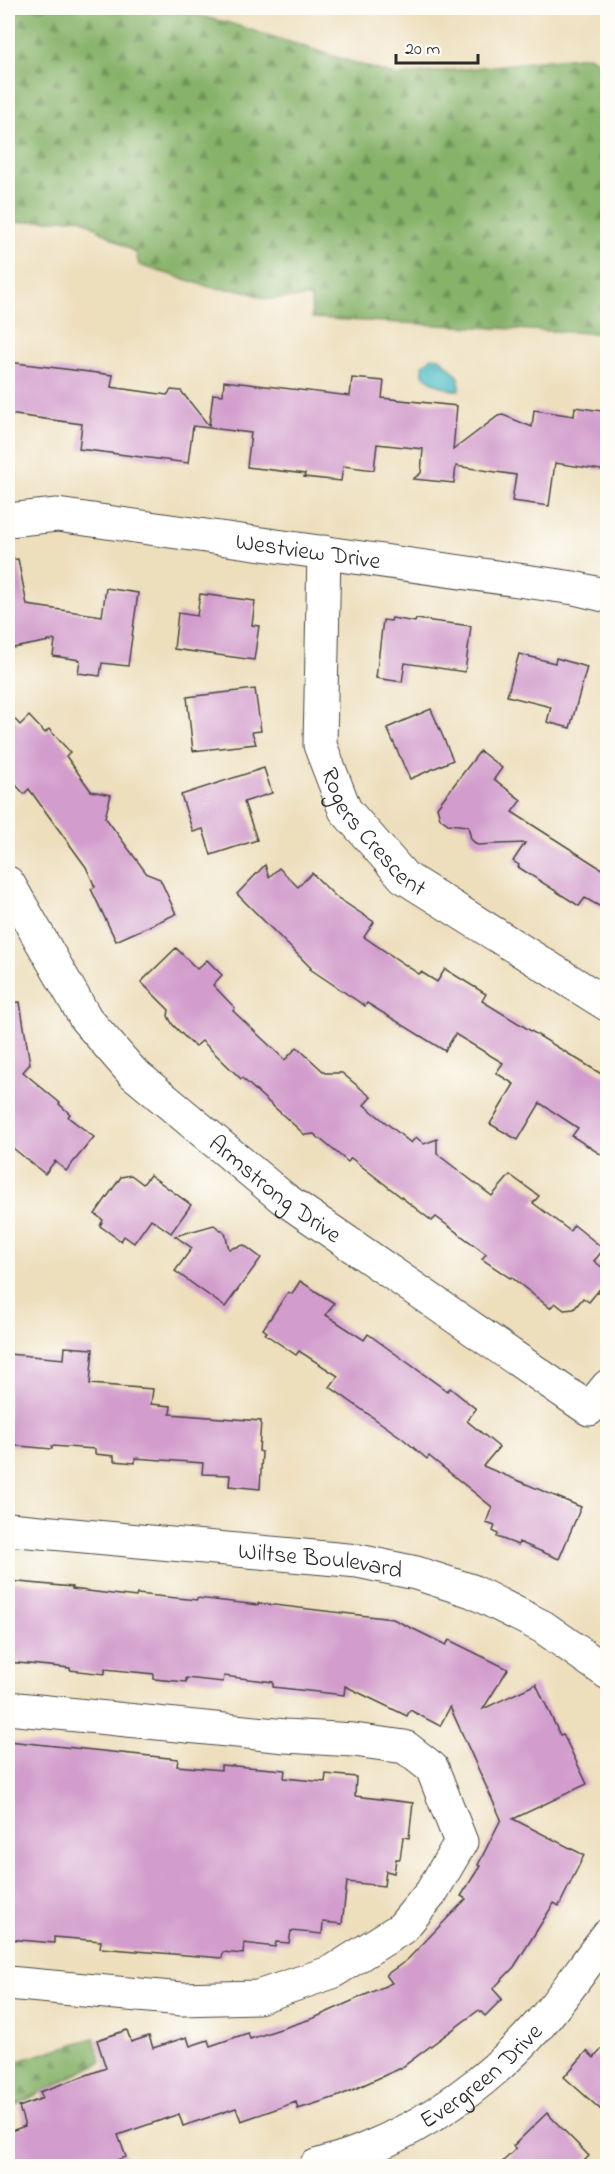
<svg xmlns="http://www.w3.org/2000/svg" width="615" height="2174" viewBox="0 0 615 2174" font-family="'Indie Flower',sans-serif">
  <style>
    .forest { fill: url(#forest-firs); stroke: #586e4a; stroke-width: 1.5 }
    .water { fill: url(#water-ripples); stroke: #3d7479; stroke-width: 1.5 }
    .building { fill: #d29ccc }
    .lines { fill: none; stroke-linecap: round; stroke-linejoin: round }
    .minor-casing { stroke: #484641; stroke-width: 35 }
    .minor { stroke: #fff; stroke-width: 33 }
    .labels { text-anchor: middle; stroke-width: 4.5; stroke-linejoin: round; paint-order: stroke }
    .street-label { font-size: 24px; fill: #2b2b2b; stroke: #fdfcf7 }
  </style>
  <defs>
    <pattern id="forest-firs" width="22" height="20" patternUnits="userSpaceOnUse" patternTransform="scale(1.5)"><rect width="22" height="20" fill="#86b269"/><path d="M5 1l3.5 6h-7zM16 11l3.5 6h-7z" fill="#6e9157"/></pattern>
    <pattern id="water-ripples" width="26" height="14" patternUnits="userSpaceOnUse" patternTransform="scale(1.5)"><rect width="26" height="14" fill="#4fbdc7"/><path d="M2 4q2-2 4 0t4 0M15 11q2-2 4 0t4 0" fill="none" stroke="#429aa2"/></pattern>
  </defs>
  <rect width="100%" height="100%" fill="#fdfcf7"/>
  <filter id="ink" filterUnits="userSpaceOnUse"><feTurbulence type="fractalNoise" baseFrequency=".0167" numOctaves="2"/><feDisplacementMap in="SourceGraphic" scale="12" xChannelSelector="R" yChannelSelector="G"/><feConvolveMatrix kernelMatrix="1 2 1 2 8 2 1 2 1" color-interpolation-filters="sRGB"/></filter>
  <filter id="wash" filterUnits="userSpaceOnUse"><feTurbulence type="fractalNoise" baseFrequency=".008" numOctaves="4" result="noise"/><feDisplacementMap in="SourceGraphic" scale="24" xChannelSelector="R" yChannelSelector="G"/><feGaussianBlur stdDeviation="1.35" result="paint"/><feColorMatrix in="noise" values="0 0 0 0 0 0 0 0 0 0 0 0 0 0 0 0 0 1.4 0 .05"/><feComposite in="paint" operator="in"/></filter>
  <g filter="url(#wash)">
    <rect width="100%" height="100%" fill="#eddebc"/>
    <g class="forest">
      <polygon points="8,8 166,8 229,23 397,76 588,56 607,66 607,334 312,318 311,297 267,299 242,290 213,288 139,265 136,253 81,218 8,223"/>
      <polygon points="94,2038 101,2062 8,2109 8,2064"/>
    </g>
    <path class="water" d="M432,357l8,1 19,19v13c-10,2 -28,-8 -36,-15v-10z"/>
    <g id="blocks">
      <g class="building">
        <polygon points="8,362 113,375 111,387 167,395 171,390 181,391 209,426 213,394 223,395 224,381 350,396 352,378 384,381 382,398 457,406 453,450 498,416 503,415 532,427 534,410 574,416 575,407 608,412 608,471 555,463 549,506 512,501 516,475 456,466 454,483 413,479 421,473 423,449 377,444 374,470 343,466 341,481 304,477 305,474 247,467 251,433 193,426 188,463 79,449 82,424 8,414"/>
        <polygon points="18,559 27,605 102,616 106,588 138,593 128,666 102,663 100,676 78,673 80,660 53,656 55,640 8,649 8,560"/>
        <polygon points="200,594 255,601 252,625 259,626 254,660 174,649 178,613 197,616"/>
        <polygon points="392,618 415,622 416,619 471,626 465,672 405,663 402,682 376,678 383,620 391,621"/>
        <polygon points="519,654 555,663 556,658 587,667 570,728 547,722 551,707 507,696"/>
        <polygon points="255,689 261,731 252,732 256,744 193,751 187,697"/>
        <polygon points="431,709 453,760 410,779 387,728"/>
        <polygon points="8,712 20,725 29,716 45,733 49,729 70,752 66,756 91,791 111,795 105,817 147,874 160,879 176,914 116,941 91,889 95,887 86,867 29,789 24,794 8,776"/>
        <polygon points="480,751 502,768 494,779 521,800 512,812 608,873 608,911 585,898 579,906 518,867 519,865 513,861 525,843 477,845 471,839 468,826 448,824 440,818 437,807"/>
        <polygon points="264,768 272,793 244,802 257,840 211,855 203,829 193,832 181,795"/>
        <polygon points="265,865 269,877 279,868 298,887 312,873 335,896 374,922 364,937 419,974 421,972 437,982 445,969 486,994 482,1001 608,1078 608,1159 572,1136 578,1128 540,1103 518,1140 490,1124 514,1084 496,1073 503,1063 455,1034 445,1051 367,1003 365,1006 310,969 311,968 237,894"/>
        <polygon points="176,948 197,969 207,960 222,975 213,985 235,1008 233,1011 285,1060 297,1047 325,1073 342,1073 371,1097 364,1105 411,1143 416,1137 424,1144 437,1139 437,1154 492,1196 510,1175 539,1196 533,1203 570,1231 574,1225 604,1249 594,1261 608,1272 608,1279 589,1302 583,1298 574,1309 564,1310 555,1303 550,1308 511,1277 510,1278 482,1259 486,1254 436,1217 432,1221 351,1158 348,1162 314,1134 305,1135 242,1078 241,1079 202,1041 195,1047 173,1025 168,1016 169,1010 141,982"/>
        <polygon points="20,1002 30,1064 23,1072 60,1103 59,1104 70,1114 68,1117 94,1137 66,1171 55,1161 45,1174 8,1144 8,1003"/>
        <polygon points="131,1175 143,1184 150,1175 191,1205 171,1233 151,1219 134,1243 124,1236 121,1241 100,1226 103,1220 95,1214 121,1177"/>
        <polygon points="214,1225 225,1233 229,1249 244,1245 261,1258 225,1307 175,1271 192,1248 175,1236"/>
        <polygon points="300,1281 334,1303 326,1315 364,1340 368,1334 447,1391 450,1388 476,1409 467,1421 499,1447 483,1466 581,1507 559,1559 519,1542 518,1545 497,1537 498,1534 493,1531 495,1526 486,1523 492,1507 429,1456 427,1459 402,1438 330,1387 338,1376 299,1351 296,1355 265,1334 267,1332 263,1329 288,1292 292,1294"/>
        <polygon points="65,1347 93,1349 90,1384 153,1389 151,1404 171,1406 170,1414 261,1421 259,1451 262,1452 260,1489 229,1486 230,1475 202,1474 203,1463 135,1458 135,1463 114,1461 114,1456 95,1454 95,1449 52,1446 52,1449 8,1445 8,1354 64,1359"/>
        <polygon points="8,1581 72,1587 72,1589 136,1597 137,1594 197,1600 197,1598 258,1605 258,1603 393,1619 446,1645 449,1640 508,1669 483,1709 536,1684 560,1735 563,1734 587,1784 513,1819 584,1855 559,1906 554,1903 514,1967 493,1989 502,1999 485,2016 479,2010 401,2068 339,2096 298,2109 296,2102 241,2121 236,2108 183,2126 179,2114 118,2135 126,2157 99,2166 8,2166 8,2132 25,2126 19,2107 43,2098 40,2092 106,2068 97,2040 127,2030 131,2042 149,2036 153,2048 187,2037 190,2046 208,2040 210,2046 248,2033 250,2039 314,2018 392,1983 386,1975 407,1960 466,1899 461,1896 480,1866 478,1865 501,1819 450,1707 440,1726 410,1710 407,1716 345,1686 344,1695 273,1687 273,1682 224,1676 223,1682 186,1678 186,1682 154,1679 154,1674 105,1669 105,1674 70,1670 70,1668 8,1662"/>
        <polygon points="8,1741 178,1759 177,1766 221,1770 221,1765 285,1770 284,1778 325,1782 326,1774 356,1777 355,1796 413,1803 409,1838 403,1837 400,1859 396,1859 394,1873 386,1871 384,1886 347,1882 342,1924 323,1922 322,1934 291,1931 289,1943 276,1942 275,1947 244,1943 243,1954 223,1952 222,1958 100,1948 101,1941 54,1937 54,1943 8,1939"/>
        <polygon points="608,2042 608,2116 564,2077 587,2051 594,2058"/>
        <polygon points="547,2113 589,2156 579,2166 498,2166 516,2149 513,2146"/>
      </g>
    </g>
  </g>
  <g filter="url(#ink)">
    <use href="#blocks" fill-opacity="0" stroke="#484641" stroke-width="1.5"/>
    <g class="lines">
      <g class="minor-casing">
        <g id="minor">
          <path id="s1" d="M8,520l49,-5 517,73 34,8"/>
          <path id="s2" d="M324,552l-4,193 25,65 59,67 204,128"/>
          <path id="s3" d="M8,883l78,136 46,53 151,126 306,211 19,-23"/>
          <path id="s4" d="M8,1529l350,32 58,12 56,18 71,36 65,46"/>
          <polyline points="8,1708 285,1736 354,1740 405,1747 432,1768 461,1842 431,1893 402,1928 332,1972 258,1997 182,1999 8,1983"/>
          <path id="s5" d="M316,2166c16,-5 32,-9 48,-16 66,-26 126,-70 174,-124 25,-28 46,-61 70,-91"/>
        </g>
      </g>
      <use href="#minor" class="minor"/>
    </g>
  </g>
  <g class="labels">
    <g class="street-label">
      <text dy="8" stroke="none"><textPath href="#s1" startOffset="303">Westview Drive</textPath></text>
      <text dy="8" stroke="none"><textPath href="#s2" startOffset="297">Rogers Crescent</textPath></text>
      <text dy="8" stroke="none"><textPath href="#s3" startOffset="412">Armstrong Drive</textPath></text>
      <text dy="8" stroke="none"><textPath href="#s4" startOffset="314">Wiltse Boulevard</textPath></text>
      <text dy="8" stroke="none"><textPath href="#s5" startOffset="190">Evergreen Drive</textPath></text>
    </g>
  </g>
  <rect width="615" height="2174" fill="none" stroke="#fdfcf7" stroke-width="30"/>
  <path d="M396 54v9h82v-9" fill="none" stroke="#2b2b2b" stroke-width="3"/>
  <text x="405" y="54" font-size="18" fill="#2b2b2b" stroke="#fdfcf7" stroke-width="4.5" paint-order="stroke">20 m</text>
</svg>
